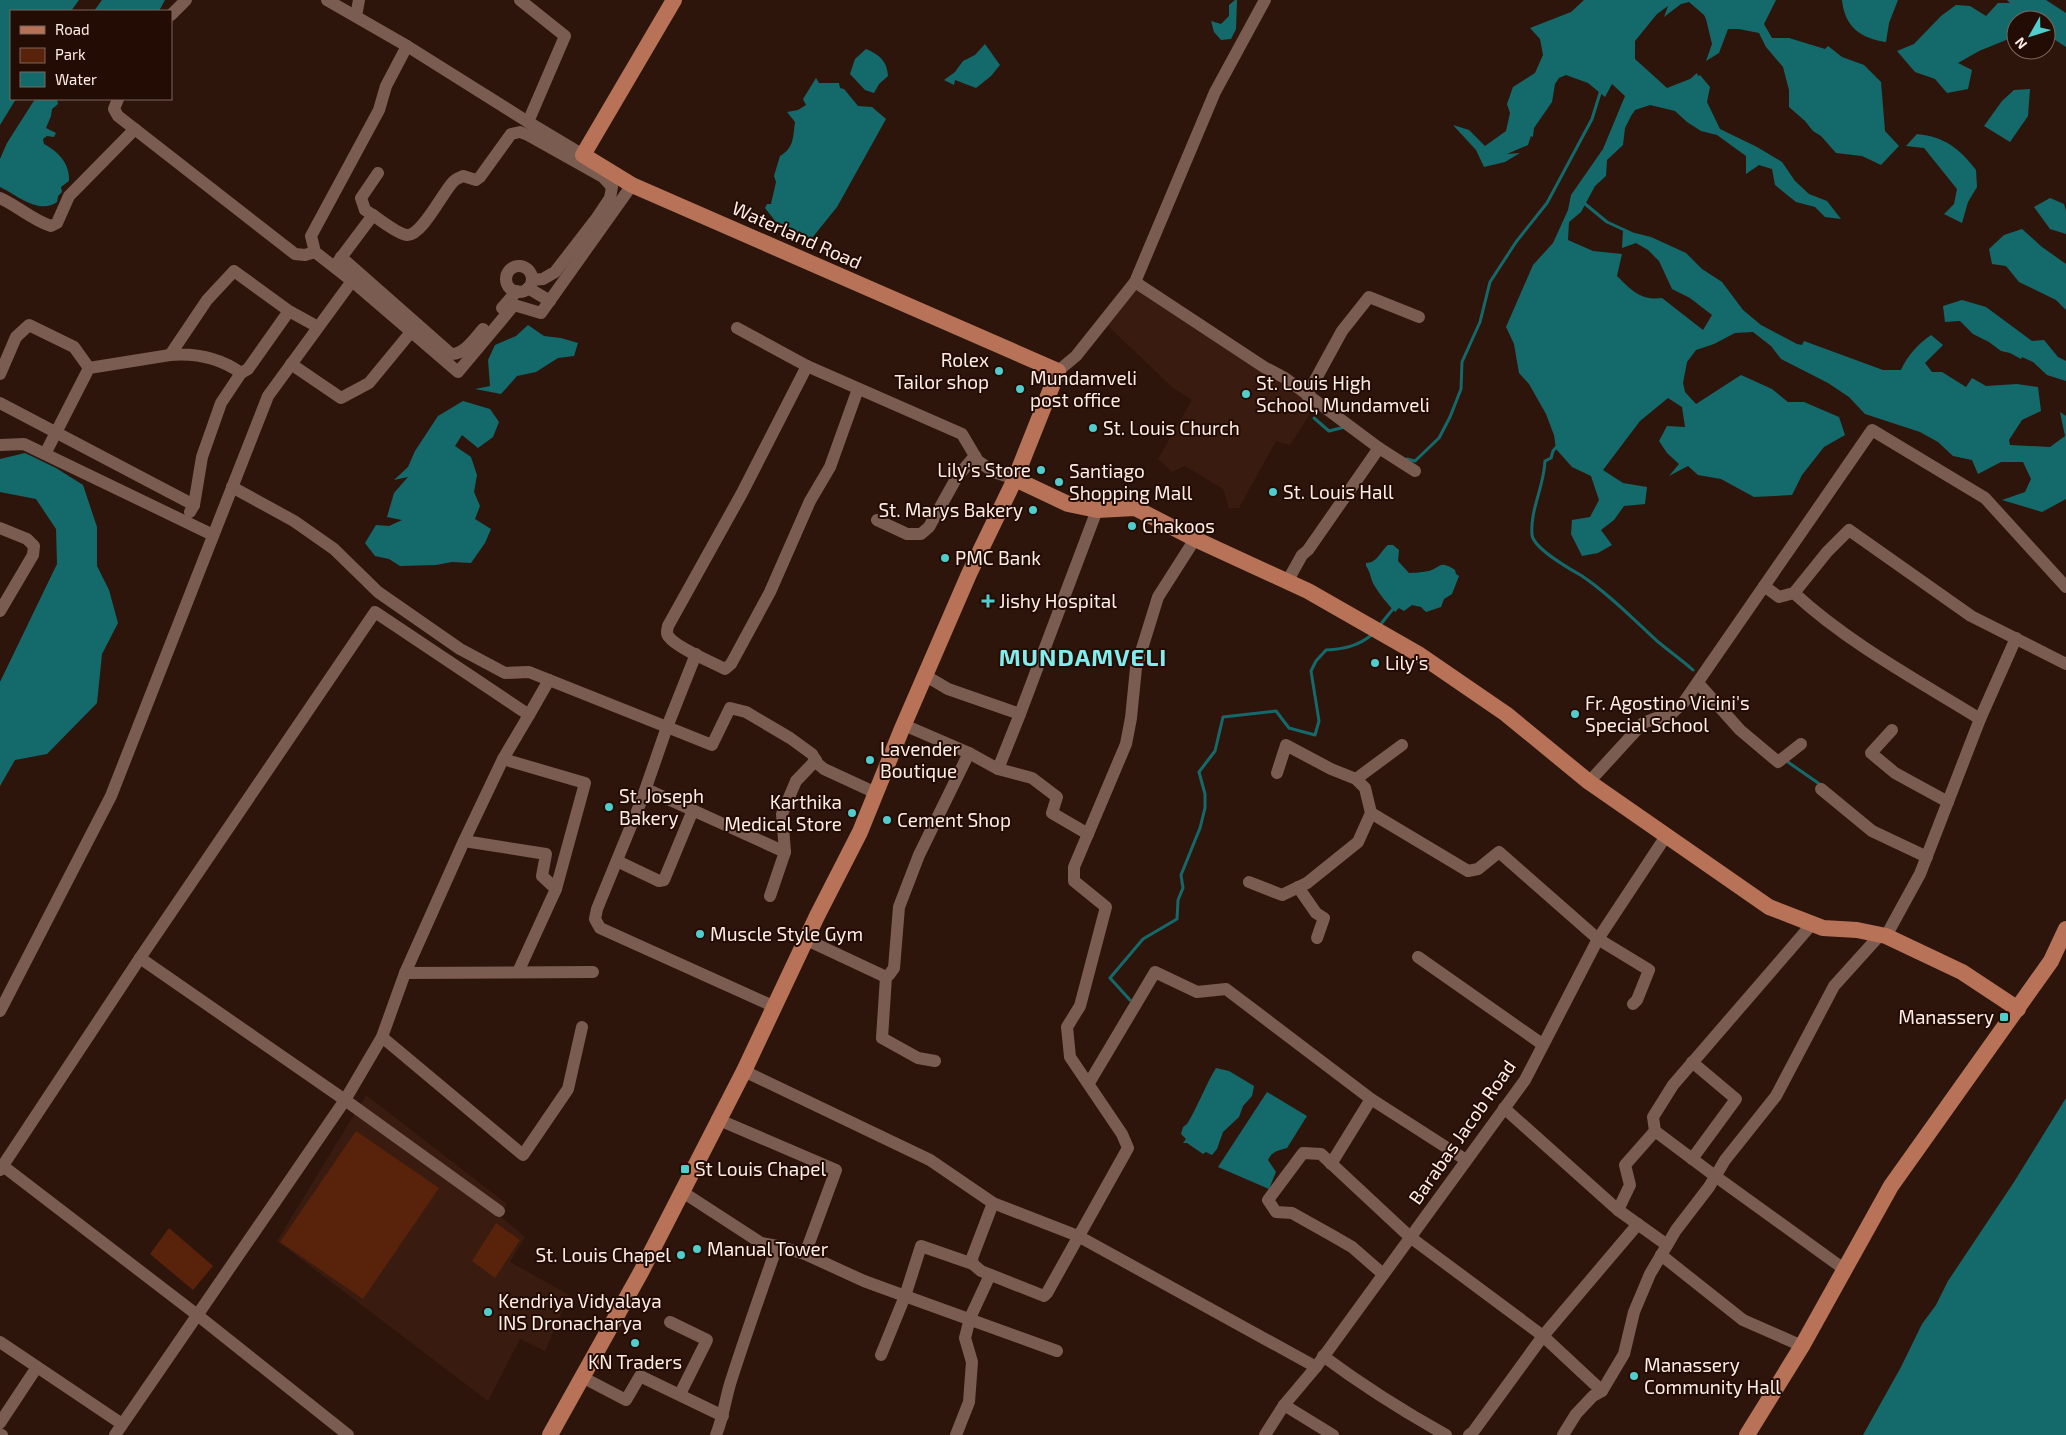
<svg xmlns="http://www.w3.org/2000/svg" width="2066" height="1435" viewBox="0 0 2066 1435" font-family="'Exo 2',sans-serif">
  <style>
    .built { fill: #3a1b0f }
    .green { fill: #59220a }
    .water { fill: #146a6b }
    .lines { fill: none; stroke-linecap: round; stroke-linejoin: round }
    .stream { stroke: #146a6b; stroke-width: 3 }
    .minor { stroke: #7a5c51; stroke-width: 12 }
    .major { stroke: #b77257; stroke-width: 16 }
    .poi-dot { fill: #52cdcd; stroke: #230c04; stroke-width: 2 }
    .labels { text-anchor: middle; stroke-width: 4; stroke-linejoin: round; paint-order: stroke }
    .street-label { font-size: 19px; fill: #ffede6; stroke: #230c04 }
    .poi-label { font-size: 19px; fill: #ffede6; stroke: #230c04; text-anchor: start }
    .district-label { font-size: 24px; font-weight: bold; letter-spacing: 1px; fill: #81edee; stroke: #230c04 }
  </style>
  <rect width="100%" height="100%" fill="#2d150c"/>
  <g class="built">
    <polygon points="1136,284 1319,400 1290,445 1276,441 1239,508 1229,508 1223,489 1185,466 1172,472 1158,459 1192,400 1173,388 1105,323"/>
    <polygon points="366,1095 507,1204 499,1215 525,1237 510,1262 569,1295 545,1351 520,1339 488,1401 277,1241"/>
  </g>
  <g class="green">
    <polygon points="356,1131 439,1188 363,1299 280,1242"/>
    <polygon points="496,1223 520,1240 495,1278 472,1261"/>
    <polygon points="169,1228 213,1266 193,1290 150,1254"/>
  </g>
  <g class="water">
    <polygon points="0,0 79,0 71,11 11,11 11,99 16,99 0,125"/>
    <polygon points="102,0 165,0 159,11 94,11"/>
    <polygon points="1235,0 1237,0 1236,29 1231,39 1221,40 1214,32 1211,21 1221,24 1229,16 1229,5"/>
    <path d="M1584,0h192l-12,24 8,14h17l36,11 3,-3 14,11 22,8 17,17 4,49 14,15 -18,19 -19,-9 -26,-3 -15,-17 -8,-5 -8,-10 -16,-14v-17l-6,-23 -17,-20 -7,-14 -20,-4h-11l-9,24 -13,8 6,-17 -6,-25 -2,-4 -15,-13 -8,2 -17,13 4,-11 -11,8 -22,27v18l32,29 23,-9 7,-6 1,3 2,-1 10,12 -3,15 13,27 37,18 25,15 13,19 14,13 18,7 14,18 -16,-2 -10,-10 -19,-5 -21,-17 -3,-16 -13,-4 -13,9v-18l-29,-21 -16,-4 -14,-9 -12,-11 -25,-6 -15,5 -4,6 -6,12 -2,17 -16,15 -1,16 -11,10 -14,26 -12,10 -1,18 25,11 29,3 -5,22c14,14 24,25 45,22l41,32 9,-15 -22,-17 -18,-9 -13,-28 -11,-11 -12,-7 -14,5 1,-18 28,7 35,16 16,16 20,13 21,28 18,15 36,19 5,1 2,-4 79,29h18c7,-15 16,-25 30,-35l12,10 -18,18 7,9h10l24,15 6,-9 14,8 31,-2 21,3 3,24 -19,9 -13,20 1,5 40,2 15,-11 -5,-24 6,4v83l-24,13 -40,-12 23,-8 6,-13 -8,-17h-22l-23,12 -6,-14 -19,-4 -15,-14 -18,-10 -55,-18 -16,-17 -21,-14 -47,-24 -10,-13 -18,-14 -18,1 -21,11 -18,6 -9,12 -4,21 2,9 11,12 45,-29 31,14 16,13h16l35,15 6,18 -21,12 -22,28 -10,20 -38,2 -33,-18 -23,-4 -10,-9 -19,10 10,-12 -12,-11 -8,-12 8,-15 18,1 -3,-20 -14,-9 -28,23 -37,49 20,13 24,4 -2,17 -21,2 -10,14 -13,10 11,15 -14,8 -16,3 -11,-22 1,-14 18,-3 9,-17 -8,-24 -19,-9 -16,-18 -2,-14 -8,-21 -17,-30 -10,-11 -5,-29 -8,-17 27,-62 20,-22 15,-33 3,-15 32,-46 22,-53 -13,-12 -7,13 -17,-14 -22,-8 -7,3 -4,6 -3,18 -18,26 -1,9 -2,-1 -3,9 -21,9 13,-1 -15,9 -21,5 -8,-17 -23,-25 16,5 16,16 21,-15 4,-18 -3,-9 6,-17 22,-14 8,-18 -3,-16 -10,-11 41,-16z"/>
    <path d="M1842,0h56l-9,23 -3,19c-26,-4 -41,-15 -44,-42z"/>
    <polygon points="2007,0 2046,0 2066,13 2066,47 2046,34 2046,20 2030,20 2021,12 2021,20 2016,20 2016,36 1979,51 1958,63 1972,70 1968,89 1947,93 1935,79 1915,72 1897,51 1914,44 1941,16 1956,5 1970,6 1986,16 1998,3 2010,3"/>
    <polygon points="985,44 1000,65 991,76 976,88 955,80 954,85 944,80 955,72 963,61 975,55"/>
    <path d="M866,49c14,6 21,12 22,27l-9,8 -5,9 -9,-3 -15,-16 5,-15z"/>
    <path d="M816,78l3,5h20l1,5 4,1 14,17 14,1 14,12 -49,88 -25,31 -7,-2 -10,2 -19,-16 -11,-14 2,-4h4l5,-22 -2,-6 6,-20c14,-8 13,-19 15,-34l-8,-10 11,-2 8,-5 -3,-6z"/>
    <polygon points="2030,89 2028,116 2010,142 1984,126 2002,101 2014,90"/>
    <path d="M35,99h22l1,5 -6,5 -1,7 -5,12 10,5 -2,4 -7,-1 -4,3 1,5c15,8 26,20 25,37l-8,6 1,5 -4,4 -1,6c-18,13 -40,-7 -57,-15v-28l7,-16z"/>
    <path d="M1917,134c28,3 42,14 59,36l1,17 -9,15 -6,21 -18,-9 10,-10 3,-15 -33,-41 -18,-2z"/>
    <polygon points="2050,198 2064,204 2066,211 2066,234 2050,229 2034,207"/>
    <polygon points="2022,229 2042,247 2066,264 2066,310 2056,300 2019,282 2006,266 1992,264 1989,249 2004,235"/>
    <polygon points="1962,300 1986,307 2032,341 2044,340 2058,357 2066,361 2066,381 2047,375 2033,362 2022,357 2021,359 2010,353 2001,351 1989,342 1973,334 1960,321 1945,322 1943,306"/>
    <polygon points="528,325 544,336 561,338 578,343 574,356 558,358 536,372 517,376 501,394 475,389 490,386 488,360 495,345 516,336"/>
    <polygon points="463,401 490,409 499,422 493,437 478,448 462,435 455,446 471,457 477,475 474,492 480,506 475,519 491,529 485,543 471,563 452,562 436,565 400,566 389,559 375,556 365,543 376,525 389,526 402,520 387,517 394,493 408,477 394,480 408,467 415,451 438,416"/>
    <polygon points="25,453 56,468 83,485 97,527 97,566 109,590 118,623 102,654 97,703 47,754 15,760 0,786 0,682 57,564 56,529 36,499 0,492 0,459"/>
    <path d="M1388,545h5l6,5 -1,11 11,12c5,0 15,-1 20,-2 13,-4 10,-11 26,-1l1,4 3,2 -7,18 -8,5 -3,8 -15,5 -5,-5 -9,-2 -8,6 -5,-3 -4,4c-8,-9 -15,-17 -21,-27 -4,-7 -3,-12 -8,-19v-3c11,0 14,-11 22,-18z"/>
    <path d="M1216,1068l13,3 25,15 -2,10 -9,10 -4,11 -16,15 -6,17 -5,6 -6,-3 -3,2 -16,-11h-4l3,-4 -5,-5 2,-7 4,-3c11,-18 18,-38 29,-56z"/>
    <path d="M1267,1092l40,24 -20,32c-9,3 -15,3 -19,12l8,12 -7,17 -51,-22z"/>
    <polygon points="2066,1098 2066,1435 1863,1435 1901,1367 1922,1324 1936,1305 1948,1281 2014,1182"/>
  </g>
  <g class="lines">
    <g class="stream">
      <polyline points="1584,203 1607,222 1631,233"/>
      <polyline points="1314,418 1329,431 1345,427"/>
      <path d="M1558,445l-5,6 -2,7 -6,3c-1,26 -15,48 -13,74 2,14 38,34 50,41 27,18 51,43 75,65 12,10 25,19 36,29"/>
      <polyline points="1407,459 1415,461 1439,438 1450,417 1461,389 1462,362 1480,322 1490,282 1516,242 1547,203 1592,119 1601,90"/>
      <polyline points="1380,625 1393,609"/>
      <polyline points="1785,760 1821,785"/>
      <path d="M1130,1000l-20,-22 33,-39 34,-20 1,-19 5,-12 -2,-13 19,-47 5,-20v-14l-6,-22 16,-21 8,-34 53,-6 13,17 26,7 4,-14 -8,-50 5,-10 10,-11c19,-1 32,-4 47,-16"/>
    </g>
    <g class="minor">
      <polyline points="327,0 407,46 528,122"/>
      <polyline points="520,0 565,36 528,122 583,155"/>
      <polyline points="171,15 186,0"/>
      <polyline points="356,16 359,0"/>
      <polyline points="118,99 114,109 118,116 295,254 305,255 315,252"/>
      <path d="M0,198c18,8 32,22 51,28l6,-3 12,-27 66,-67"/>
      <path d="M373,215c7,5 25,19 34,20 15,1 36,-43 46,-53 2,-3 6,-4 10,-6l13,4 4,-3 31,-43 9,-2 8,3 75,42 9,10 -2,11 -14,21 -41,53 -12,7 -11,1"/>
      <path d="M341,257l110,97c13,1 24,-16 32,-25"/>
      <polyline points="337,263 373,215 365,210 361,198 378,173"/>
      <circle cx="519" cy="279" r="13"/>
      <polyline points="352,281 315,252 311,236 379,110 386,86 407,46"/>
      <polyline points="1135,282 1264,367 1285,378 1379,448 1415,471"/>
      <polyline points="528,288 550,301"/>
      <polyline points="502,308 517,291"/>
      <path d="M289,311l-55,-40 -27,29 -37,55c25,-2 50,3 71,18l7,-4 41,-58 29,16"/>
      <polyline points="737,328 807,366"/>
      <polyline points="291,364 341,398 369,383 411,332"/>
      <polyline points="1058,371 1076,356 1135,282 1215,92 1265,0"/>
      <polyline points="0,374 16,337 29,325 74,347 89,368"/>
      <path d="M858,389l-28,78 -20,34 -40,91 -39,72 -6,5c-13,-7 -48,-21 -56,-32 -3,-3 -2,-7 -1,-11l74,-133 65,-127 155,68 16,27 16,11 21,7"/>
      <polyline points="1307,395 1342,331 1369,297 1419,317"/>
      <polyline points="0,403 194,505"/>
      <polyline points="0,445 24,444 213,535"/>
      <polyline points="45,454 89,368 170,355"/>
      <polyline points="232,487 294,521 334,549 378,592 460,649 505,673 529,672 667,727 642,799 597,909 595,919 600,928 775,1007"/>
      <polyline points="190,512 194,505 202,457 221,403 241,373"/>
      <polyline points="877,520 907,534 921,534 929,527 957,477 975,456"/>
      <polyline points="0,528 27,539 34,546 33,555 0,611"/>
      <polyline points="1287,582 1302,555 1308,550 1379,448"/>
      <path d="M1764,586l15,11 15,-4c54,50 123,87 186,126l-60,155 -34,62"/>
      <polyline points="1794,593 1827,552 1849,530 1971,616 2066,664"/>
      <polyline points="696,654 667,727 712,745 730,708 746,712 790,738 812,754 818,764 824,769 876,793"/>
      <polyline points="926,676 948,689 1020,714 1097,510"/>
      <polyline points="1698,683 1740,730 1778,762 1801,744"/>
      <polyline points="529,715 549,680"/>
      <polyline points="1980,719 2016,638"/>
      <polyline points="1892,730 1871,753 1895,773 1948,802"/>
      <polyline points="969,753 998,769 1020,714"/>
      <polyline points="503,759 585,783 556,889"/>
      <polyline points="998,769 1032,778 1057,797 1052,813 1088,834"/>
      <polyline points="1356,779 1402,745"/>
      <polyline points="1589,782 1643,723 1656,718 1667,718 1684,702 1872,430 1985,498 2066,587"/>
      <polyline points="646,789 785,852"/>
      <polyline points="1821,789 1872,831 1927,857"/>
      <polyline points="1371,813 1468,871 1478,869 1499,852 1598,939 1649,970 1637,1000 1633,1004"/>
      <polyline points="464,841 546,854 542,876 556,889 518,972"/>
      <polyline points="617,861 659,881 664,880 693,810"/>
      <polyline points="1249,882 1282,895 1307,883 1358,842 1371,813 1365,788 1356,779 1331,769 1286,745 1277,773"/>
      <polyline points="1298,887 1316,913 1324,918 1317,938"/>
      <polyline points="770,896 785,852 782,814 796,781 816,760"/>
      <polyline points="1812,924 1673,1085 1653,1117 1655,1131 1715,1176 1844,1269"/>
      <polyline points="807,940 886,977 889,975 894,968 899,907 919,855 969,753 904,725"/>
      <polyline points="1418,957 1542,1044"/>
      <polyline points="140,958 345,1100 499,1211"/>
      <polyline points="405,973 593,972"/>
      <polyline points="886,977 882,1038 918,1058 935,1061"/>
      <polyline points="0,1011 111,796 268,396 352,281 458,372 514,305 541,313 632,185"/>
      <polyline points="382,1037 523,1155 568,1089 582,1027"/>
      <polyline points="744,1071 930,1160 993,1203 1078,1236 1316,1367"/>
      <polyline points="1089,1083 1155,972 1197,992 1226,989 1371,1099 1466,1160"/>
      <polyline points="1504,1108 1618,1210 1667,1245"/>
      <polyline points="717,1119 836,1170 805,1254 864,1281 905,1296 881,1355"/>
      <polyline points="1692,1159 1736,1099 1692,1062"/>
      <polyline points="1331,1164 1371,1099"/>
      <polyline points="3,1166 196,1314 348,1435"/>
      <polyline points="0,1170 140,958 375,612 529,715 503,759 464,841 405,973 382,1037 345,1100 115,1435"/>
      <path d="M681,1191l80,52 16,3c-16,46 -32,91 -47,138 -5,17 -7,34 -14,51"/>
      <polyline points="993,1203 972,1258 973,1264 981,1271 1044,1296 1047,1293 1128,1148 1122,1134 1070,1057 1067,1027 1080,1006 1106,907 1074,881 1074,867 1126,744 1131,718 1136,668 1158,597 1195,539"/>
      <polyline points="1618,1210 1630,1185 1625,1165 1655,1131"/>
      <polyline points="777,1246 805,1254"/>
      <polyline points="1661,1255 1743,1320 1802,1346"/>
      <polyline points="973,1264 921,1246 905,1296 1057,1351"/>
      <polyline points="1383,1274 1352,1247 1333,1236 1292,1213 1276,1212 1268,1200 1303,1153 1321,1154 1410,1237 1543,1336 1473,1432 1469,1435"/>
      <polyline points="670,1322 707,1340 680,1394"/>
      <polyline points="0,1342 122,1424"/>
      <path d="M1323,1356c39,29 80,55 123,79"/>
      <polyline points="582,1377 626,1400 640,1376 723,1416"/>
      <polyline points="1602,1391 1543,1336 1638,1224"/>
      <polyline points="1284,1405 1333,1435"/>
      <polyline points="0,1423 37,1367"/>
      <polyline points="0,1434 2,1435"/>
      <polyline points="956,1435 969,1402 972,1362 965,1338 970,1318 990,1275"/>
      <polyline points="1265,1435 1284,1405 1316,1367 1525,1080 1598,939 1666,836"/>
      <polyline points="1563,1435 1576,1414 1593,1396 1602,1391 1624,1354 1634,1312 1650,1274 1676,1230 1709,1187 1725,1160 1776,1096 1834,986 1880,935"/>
    </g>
    <g class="major">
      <polyline points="1015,479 1068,504 1097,510 1135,508 1195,539 1308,591 1420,655 1506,714 1589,782 1769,907 1823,928 1857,930 1886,936 1962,972 2018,1009"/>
      <polyline points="550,1435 641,1272 744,1071 817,916 860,832 901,731 969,574 1015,479 1058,371 632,185 583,155 674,0"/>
      <polyline points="1747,1435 1802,1346 1891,1186 2051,961 2066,929"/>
    </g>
  </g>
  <g class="poi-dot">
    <circle cx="999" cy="371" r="5"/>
    <circle cx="1020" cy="389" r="5"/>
    <circle cx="1246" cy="394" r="5"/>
    <circle cx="1093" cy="428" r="5"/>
    <circle cx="1041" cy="470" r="5"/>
    <circle cx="1059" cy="482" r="5"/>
    <circle cx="1273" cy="492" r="5"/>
    <circle cx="1033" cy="510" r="5"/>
    <circle cx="1132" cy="526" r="5"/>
    <circle cx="945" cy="558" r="5"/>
    <path d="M985.5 593.5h5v5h5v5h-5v5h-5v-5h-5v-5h5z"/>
    <circle cx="1375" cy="663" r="5"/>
    <circle cx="1575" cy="714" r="5"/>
    <circle cx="870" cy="760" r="5"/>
    <circle cx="609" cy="807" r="5"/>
    <circle cx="852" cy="813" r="5"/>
    <circle cx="887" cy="820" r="5"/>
    <circle cx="700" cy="934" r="5"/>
    <rect x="1999" y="1012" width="10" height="10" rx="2.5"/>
    <rect x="680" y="1164" width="10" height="10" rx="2.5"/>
    <circle cx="697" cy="1249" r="5"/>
    <circle cx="681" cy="1255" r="5"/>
    <circle cx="488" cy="1312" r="5"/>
    <circle cx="635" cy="1343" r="5"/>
    <circle cx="1634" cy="1376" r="5"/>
  </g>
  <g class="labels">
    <g class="street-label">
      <text transform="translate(797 235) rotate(24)" y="7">Waterland Road</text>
      <text transform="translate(1462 1132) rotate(-55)" y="7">Barabas Jacob Road</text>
    </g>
    <g class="poi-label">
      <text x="989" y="367" text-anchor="end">Rolex<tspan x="989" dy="22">Tailor shop</tspan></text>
      <text x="1030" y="385">Mundamveli<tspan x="1030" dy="22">post office</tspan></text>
      <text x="1256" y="390">St. Louis High<tspan x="1256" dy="22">School, Mundamveli</tspan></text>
      <text x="1103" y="435">St. Louis Church</text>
      <text x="1031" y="477" text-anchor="end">Lily's Store</text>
      <text x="1069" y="478">Santiago<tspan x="1069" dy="22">Shopping Mall</tspan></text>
      <text x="1283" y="499">St. Louis Hall</text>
      <text x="1023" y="517" text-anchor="end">St. Marys Bakery</text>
      <text x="1142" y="533">Chakoos</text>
      <text x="955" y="565">PMC Bank</text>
      <text x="999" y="608">Jishy Hospital</text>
      <text x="1385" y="670">Lily's</text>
      <text x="1585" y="710">Fr. Agostino Vicini's<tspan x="1585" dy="22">Special School</tspan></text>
      <text x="880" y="756">Lavender<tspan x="880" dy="22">Boutique</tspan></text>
      <text x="619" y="803">St. Joseph<tspan x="619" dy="22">Bakery</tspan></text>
      <text x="842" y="809" text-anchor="end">Karthika<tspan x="842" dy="22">Medical Store</tspan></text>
      <text x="897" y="827">Cement Shop</text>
      <text x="710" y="941">Muscle Style Gym</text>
      <text x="1994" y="1024" text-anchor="end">Manassery</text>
      <text x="695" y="1176">St Louis Chapel</text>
      <text x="707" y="1256">Manual Tower</text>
      <text x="671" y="1262" text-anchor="end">St. Louis Chapel</text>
      <text x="498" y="1308">Kendriya Vidyalaya<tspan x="498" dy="22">INS Dronacharya</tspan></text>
      <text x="635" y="1369" text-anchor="middle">KN Traders</text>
      <text x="1644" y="1372">Manassery<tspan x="1644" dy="22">Community Hall</tspan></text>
    </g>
    <g class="district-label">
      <text x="1083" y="666">MUNDAMVELI</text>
    </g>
  </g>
  <rect x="10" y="10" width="162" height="90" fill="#230c04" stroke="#7b665e"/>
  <rect x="20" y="26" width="25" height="8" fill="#b77257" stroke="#7b665e"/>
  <text x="55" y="35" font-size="15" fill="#ffede6">Road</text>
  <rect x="20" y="48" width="25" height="15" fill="#59220a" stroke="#7b665e"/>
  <text x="55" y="60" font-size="15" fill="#ffede6">Park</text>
  <rect x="20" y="72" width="25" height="15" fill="#146a6b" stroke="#7b665e"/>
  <text x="55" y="85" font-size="15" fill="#ffede6">Water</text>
  <g transform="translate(2031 35) rotate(231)"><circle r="24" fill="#230c04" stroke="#7b665e"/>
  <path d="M0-4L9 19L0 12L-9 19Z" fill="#52cdcd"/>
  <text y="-8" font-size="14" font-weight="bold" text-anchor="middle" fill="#ffede6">N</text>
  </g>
</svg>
